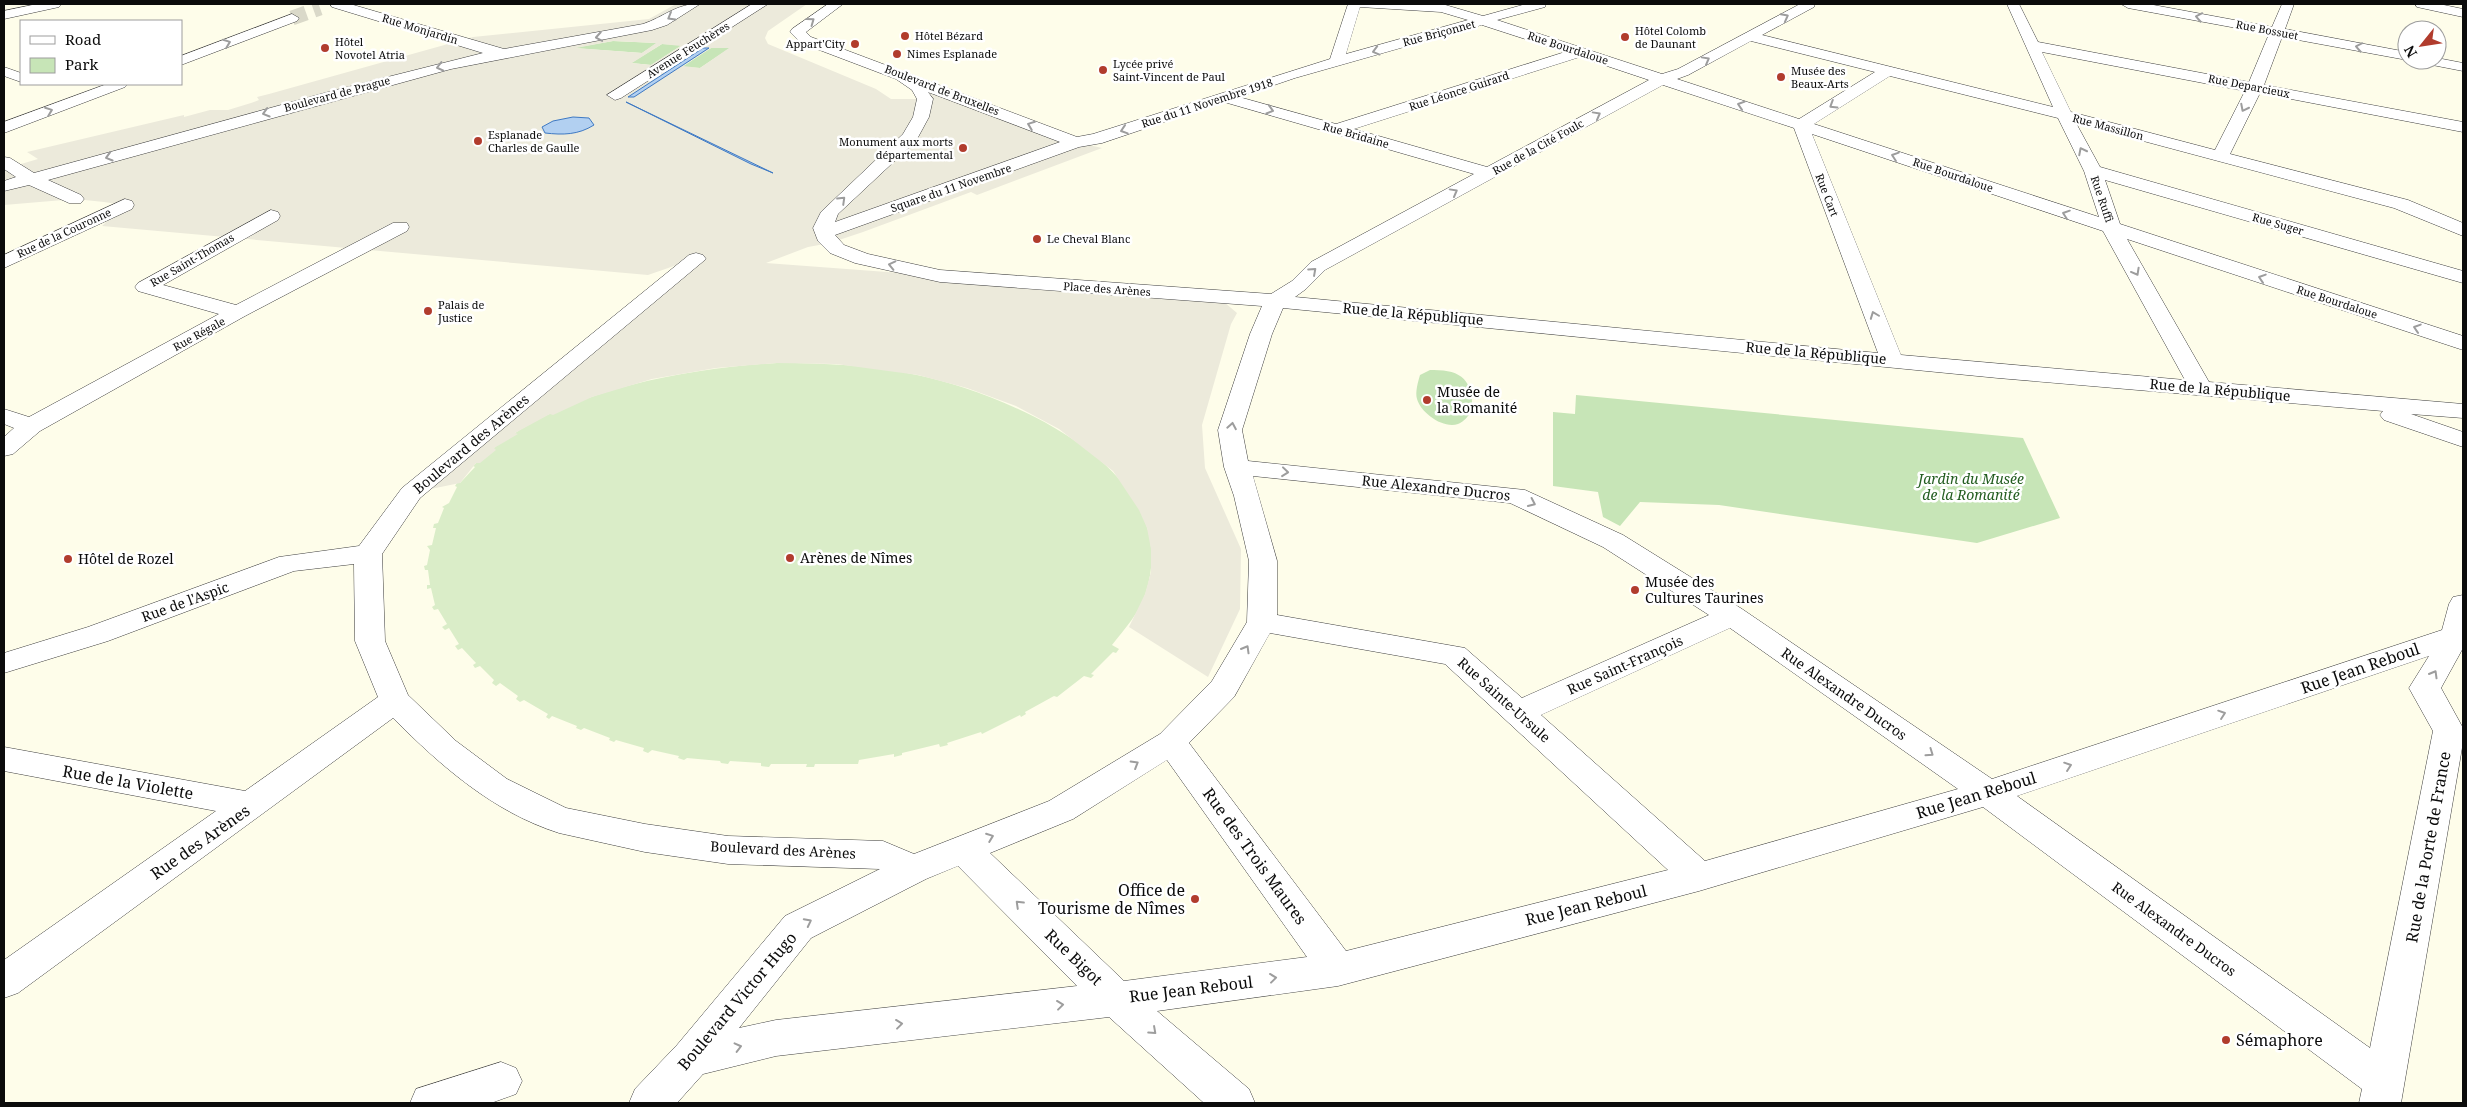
<svg xmlns="http://www.w3.org/2000/svg" width="2467" height="1107" viewBox="0 0 2467 1107" font-family="'Noto Serif',serif">
  <style>
    .green { fill: #c7e5b7 }
    .pitch { fill: #daedc8 }
    .plaza { fill: #eceadb; fill-rule: evenodd }
    .water { fill: #b2d0f1; stroke: #3e79c3 }
    .lines { fill: none; stroke-linecap: round; stroke-linejoin: round }
    .minor-tunnel { stroke: #dad9c9; stroke-width: 15; stroke-dasharray: 15 8; stroke-linecap: butt }
    .minor-casing { stroke: #3e3e3e; stroke-width: 1 }
    .minor { fill: #fff; fill-rule: evenodd }
    .oneway { stroke: #9d9d9d }
    .poi-dot { fill: #b13c2d; stroke: #fff; stroke-width: 2 }
    .labels { text-anchor: middle; stroke-width: 5; stroke-linejoin: round; paint-order: stroke }
    .far-street-label { font-size: 11px; fill: #0b0b0b; stroke: #fff }
    .far-poi-label { font-size: 11px; fill: #0b0b0b; stroke: #fff; text-anchor: start }
    .street-label { font-size: 14px; fill: #0b0b0b; stroke: #fff }
    .poi-label { font-size: 14px; fill: #0b0b0b; stroke: #fff; text-anchor: start }
    .park-label { font-size: 14px; font-style: italic; fill: #235d20; stroke: #fff }
    .near-street-label { font-size: 16px; fill: #0b0b0b; stroke: #fff }
    .near-poi-label { font-size: 16px; fill: #0b0b0b; stroke: #fff; text-anchor: end }
  </style>
  <rect width="100%" height="100%" fill="#fefdea"/>
  <g class="green">
    <polygon points="613,41 657,43 642,53 573,48"/>
    <polygon points="662,44 682,45 651,65 631,63"/>
    <polygon points="711,48 730,48 700,68 682,67"/>
    <path d="M1430,370c30,-1 44,9 42,41 -4,5 -8,11 -14,13 -15,5 -37,-11 -41,-25 -2,-7 1,-17 3,-24z"/>
    <polygon points="1576,395 2023,438 2060,518 1977,543 1719,505 1640,502 1620,526 1603,517 1598,492 1553,486 1553,412 1575,414"/>
  </g>
  <path class="pitch" d="M777,363c47,0 94,2 140,12 93,20 268,94 229,217 -7,22 -21,36 -34,53l7,4 -3,4 -3,-1 -22,22 3,1 -3,3 -7,-2 -27,21 -3,-1 -29,16 1,2 -5,3 -1,-2 -38,19 -1,-2 -34,11 1,2 -8,2 -1,-3 -37,9v2l-8,2v-3l-35,6 -1,4h-43l-1,3h-8l1,-3h-36l-2,3 -8,-1v-3l-31,-2 -2,3 -7,-1 -1,-2 -33,-3 -3,2 -6,-2 1,-2 -27,-6 -4,3 -5,-2 1,-3 -28,-8 -2,2 -5,-2 1,-2 -26,-10 -3,2 -5,-2 1,-2 -25,-10 -3,3 -3,-2 2,-3 -24,-14 -4,2 -4,-3 2,-3 -18,-13 -4,3 -4,-3 2,-3 -14,-14 -5,2 -2,-3 3,-2 -14,-15 -4,2 -3,-4 4,-2 -10,-16 -4,2 -3,-3 5,-3 -9,-15 -4,1 -2,-3 3,-2 -4,-17 -4,1v-4h3l-2,-15h-3l-1,-4 3,-1 3,-15 -3,-4 5,-1 4,-17h-3l1,-4 4,-1 6,-15 -2,-1 7,-4 8,-16 -2,-1 2,-3h3l15,-16 -2,-1c72,-72 203,-97 304,-103z"/>
  <path class="plaza" d="M676,4h131l-39,27 -3,7 3,6 108,45 15,10h33l-6,-12 158,55 26,6 -125,47 -6,-3 -108,40 -33,11 -22,4 -42,16 443,33 15,6 13,11 -6,11 -29,101 3,43 36,81 -1,60 -32,68 -79,-50 16,-33 6,-22v-23l-4,-21 -8,-18 -26,-39 -54,-42 -43,-23 -49,-18 -49,-13 -82,-11 -59,-1 -61,5 -64,11 -60,18 -39,18 -3,-1 -35,19 3,1 -24,14 2,2 -16,13h-4l-16,20 -49,10 283,-234 -46,16 -546,-49 22,-21 -20,-3 -29,-3 -71,6v-43l7,5 27,-8 -11,-7 157,-37v2l26,-7h18l23,-7 8,-3 -2,-3 12,-3 204,-57 176,-18zM613,41l43,2 -14,10 -66,-5zM662,44l19,2 -30,19 -19,-2zM711,48h18l-29,20 -17,-2z"/>
  <g class="water">
    <polygon points="703,48 709,48 634,97 628,97"/>
    <polygon points="626,102 773,173 751,164"/>
    <path d="M573,117l16,1 5,7c-16,10 -31,10 -49,8l-3,-6 11,-6z"/>
  </g>
  <g class="lines">
    <polyline class="minor-tunnel" points="292,18 320,8"/>
    <g class="minor-casing">
      <g id="minor">
        <polygon points="37,4 61,4 59,7 4,19 4,11"/>
        <path d="M330,4h20l154,45 139,-25c21,-7 34,-21 57,-20l-33,21 -15,5 -201,39 -403,111 33,15 3,4 -3,4h-12l-40,-18 -25,6v-10l12,-4 -12,-8v-12l6,1 24,15 298,-82 151,-38 -151,-46z"/>
        <polygon points="752,4 768,4 621,98 615,100 607,95"/>
        <path d="M828,4h15l-37,28 5,5 266,100 16,-3 237,-75 18,-55h94l41,12 43,-12h20l-1,3 -48,13 165,54 16,-5 122,-65h15l-1,3 -52,28 291,72 -46,-103h12l19,38 211,40 20,-48 -141,-26 -7,-4h27l124,23 10,-23h12l-9,25 122,23v8l-125,-23 -18,48 199,37v10l-203,-39 -30,61 178,46 55,23v13l-69,-28 -318,-85 24,44 363,104v12l-358,-103 15,44 343,112v14l-336,-111 82,143 254,22v14l-52,-4 52,18v15l-79,-27 -4,-5 3,-4 -385,-33 -715,-70 -11,26 -30,96 6,31 277,29 98,45 119,74 250,170 450,-149 7,-26 4,-7 10,-2v53l-22,40 22,40v14l-62,361h-42l3,-14 -379,-282 -284,84 -361,95 -181,25 92,78 6,14h-51l-95,-86 -333,39 -73,18 -26,29h-48l6,-14 42,-44 108,-129 95,-47 -152,-5 -83,-12 -86,-19c-66,-21 -118,-67 -166,-115l-375,275 -14,5v-38l212,-149 -212,-40v-24l241,44 133,-94 -23,-56 -1,-77 -60,7 -186,70 -104,32v-20l84,-26 191,-70 80,-11 43,-58 287,-233 7,-2 7,2 3,4 -286,239 -38,56 3,87 23,54 48,46 51,38 59,29 79,16 83,12 155,5 31,13 135,-53 111,-67 52,-53 35,-59 2,-61 -15,-65 -10,-29 -6,-37 32,-96 12,-28 -322,-24 -85,-19 -25,-10 -12,-12 -5,-13 8,-16 82,-78 10,-17 4,-18 -5,-9 -16,-11 -95,-36 -11,-11 2,-3zM1360,7l81,5 27,8 -122,34zM1482,25l83,27 -229,72 -97,-27 56,-19zM1751,41l124,31 -76,47 -122,-40 11,-4zM2042,52l203,39 -30,59 -144,-38zM1580,57l69,23 -162,87 -133,-38zM1890,76l168,42 26,53 15,46 -285,-93zM1663,85l131,43 84,225 -583,-56 11,-8 19,-19zM928,92l132,50 -225,80 3,-8 78,-73 13,-24 4,-18zM1224,102l250,72 -163,88 -19,19 -21,13 -331,-24 -72,-16 -24,-9 -9,-10 244,-88 23,-4zM1812,134l291,97 82,149 -284,-25zM1253,476l257,27 93,44 106,68 -187,83 -57,-50 -188,-33v-54zM1730,628l228,161 -253,72 -164,-146zM1270,633l175,31 223,206 -322,81 -157,-208 45,-46zM2429,656l-20,32 24,43 -63,317 -353,-252zM1167,760l140,197 -183,24 -134,-128 83,-34zM958,866l119,120 -301,34 -37,8 72,-90 115,-59z"/>
        <polygon points="2415,4 2439,4 2463,9 2463,17 2417,7"/>
        <polygon points="292,14 299,18 297,21 181,65 181,56"/>
        <polygon points="2437,58 2463,63 2463,71 2422,63 2420,60 2437,60"/>
        <polygon points="4,67 21,73 21,82 4,76"/>
        <polygon points="107,84 128,84 125,87 4,133 4,122"/>
        <polygon points="125,199 132,201 134,205 132,209 4,268 4,255"/>
        <polygon points="271,210 278,212 280,216 278,220 163,285 236,305 393,223 407,223 409,227 407,231 245,316 40,431 13,454 4,456 4,437 14,428 4,424 4,409 29,417 219,314 138,291 135,287 138,283"/>
        <polygon points="501,1062 516,1068 522,1081 516,1094 491,1103 410,1103 416,1089"/>
      </g>
    </g>
    <use href="#minor" class="minor"/>
  </g>
  <defs><path id="oneway-chevron" d="M-2-3.5L2.5 0L-2 3.5" fill="none" stroke-width="1.6" stroke-linecap="round" stroke-linejoin="round" transform="scale(1.25)"/></defs>
  <g class="oneway">
    <use href="#oneway-chevron" transform="translate(671 17) rotate(150)"/>
    <use href="#oneway-chevron" transform="translate(1785 17) rotate(-28)"/>
    <use href="#oneway-chevron" transform="translate(2199 17) rotate(-169)"/>
    <use href="#oneway-chevron" transform="translate(811 21) rotate(-36)"/>
    <use href="#oneway-chevron" transform="translate(599 37) rotate(170)"/>
    <use href="#oneway-chevron" transform="translate(227 43) rotate(-21)"/>
    <use href="#oneway-chevron" transform="translate(2359 47) rotate(-169)"/>
    <use href="#oneway-chevron" transform="translate(1376 51) rotate(165)"/>
    <use href="#oneway-chevron" transform="translate(1706 60) rotate(-29)"/>
    <use href="#oneway-chevron" transform="translate(440 67) rotate(166)"/>
    <use href="#oneway-chevron" transform="translate(1741 105) rotate(-162)"/>
    <use href="#oneway-chevron" transform="translate(1833 105) rotate(148)"/>
    <use href="#oneway-chevron" transform="translate(2244 108) rotate(117)"/>
    <use href="#oneway-chevron" transform="translate(1270 110) rotate(16)"/>
    <use href="#oneway-chevron" transform="translate(49 111) rotate(-21)"/>
    <use href="#oneway-chevron" transform="translate(266 113) rotate(164)"/>
    <use href="#oneway-chevron" transform="translate(1597 115) rotate(-29)"/>
    <use href="#oneway-chevron" transform="translate(1031 125) rotate(-159)"/>
    <use href="#oneway-chevron" transform="translate(1124 130) rotate(162)"/>
    <use href="#oneway-chevron" transform="translate(2082 151) rotate(-117)"/>
    <use href="#oneway-chevron" transform="translate(1895 156) rotate(-161)"/>
    <use href="#oneway-chevron" transform="translate(109 157) rotate(164)"/>
    <use href="#oneway-chevron" transform="translate(1454 192) rotate(-29)"/>
    <use href="#oneway-chevron" transform="translate(842 200) rotate(-44)"/>
    <use href="#oneway-chevron" transform="translate(2066 214) rotate(-161)"/>
    <use href="#oneway-chevron" transform="translate(892 265) rotate(-167)"/>
    <use href="#oneway-chevron" transform="translate(1313 271) rotate(-42)"/>
    <use href="#oneway-chevron" transform="translate(2136 272) rotate(61)"/>
    <use href="#oneway-chevron" transform="translate(2262 278) rotate(-162)"/>
    <use href="#oneway-chevron" transform="translate(1874 315) rotate(-111)"/>
    <use href="#oneway-chevron" transform="translate(2417 328) rotate(-162)"/>
    <use href="#oneway-chevron" transform="translate(1232 426) rotate(-80)"/>
    <use href="#oneway-chevron" transform="translate(1285 472) rotate(6)"/>
    <use href="#oneway-chevron" transform="translate(1532 503) rotate(25)"/>
    <use href="#oneway-chevron" transform="translate(1246 649) rotate(-60)"/>
    <use href="#oneway-chevron" transform="translate(2434 674) rotate(-60)"/>
    <use href="#oneway-chevron" transform="translate(2222 714) rotate(-19)"/>
    <use href="#oneway-chevron" transform="translate(1930 753) rotate(35)"/>
    <use href="#oneway-chevron" transform="translate(1135 764) rotate(-31)"/>
    <use href="#oneway-chevron" transform="translate(2068 766) rotate(-19)"/>
    <use href="#oneway-chevron" transform="translate(990 837) rotate(-21)"/>
    <use href="#oneway-chevron" transform="translate(1019 904) rotate(-136)"/>
    <use href="#oneway-chevron" transform="translate(808 922) rotate(-27)"/>
    <use href="#oneway-chevron" transform="translate(1273 978) rotate(-7)"/>
    <use href="#oneway-chevron" transform="translate(1060 1005) rotate(-7)"/>
    <use href="#oneway-chevron" transform="translate(899 1024) rotate(-7)"/>
    <use href="#oneway-chevron" transform="translate(1153 1031) rotate(42)"/>
    <use href="#oneway-chevron" transform="translate(738 1047) rotate(-14)"/>
  </g>
  <g class="poi-dot">
    <circle cx="905" cy="36" r="5"/>
    <circle cx="1625" cy="37" r="5"/>
    <circle cx="855" cy="44" r="5"/>
    <circle cx="325" cy="48" r="5"/>
    <circle cx="897" cy="54" r="5"/>
    <circle cx="1103" cy="70" r="5"/>
    <circle cx="1781" cy="77" r="5"/>
    <circle cx="478" cy="141" r="5"/>
    <circle cx="963" cy="148" r="5"/>
    <circle cx="1037" cy="239" r="5"/>
    <circle cx="428" cy="311" r="5"/>
    <circle cx="1427" cy="400" r="5"/>
    <circle cx="790" cy="558" r="5"/>
    <circle cx="68" cy="559" r="5"/>
    <circle cx="1635" cy="590" r="5"/>
    <circle cx="1195" cy="899" r="5"/>
    <circle cx="2226" cy="1040" r="5"/>
  </g>
  <g class="labels">
    <g class="far-street-label">
      <text transform="translate(420 29) rotate(17)" y="4">Rue Monjardin</text>
      <text transform="translate(2267 30) rotate(11)" y="4">Rue Bossuet</text>
      <text transform="translate(1439 33) rotate(-15)" y="4">Rue Briçonnet</text>
      <text transform="translate(1568 48) rotate(18)" y="4">Rue Bourdaloue</text>
      <text transform="translate(688 50) rotate(-32)" y="4">Avenue Feuchères</text>
      <text transform="translate(2249 86) rotate(11)" y="4">Rue Deparcieux</text>
      <text transform="translate(942 90) rotate(21)" y="4">Boulevard de Bruxelles</text>
      <text transform="translate(1459 91) rotate(-18)" y="4">Rue Léonce Guirard</text>
      <text transform="translate(337 94) rotate(-15)" y="4">Boulevard de Prague</text>
      <text transform="translate(1207 103) rotate(-18)" y="4">Rue du 11 Novembre 1918</text>
      <text transform="translate(2108 127) rotate(15)" y="4">Rue Massillon</text>
      <text transform="translate(1356 135) rotate(16)" y="4">Rue Bridaine</text>
      <text transform="translate(1538 147) rotate(-29)" y="4">Rue de la Cité Foulc</text>
      <text transform="translate(1953 175) rotate(19)" y="4">Rue Bourdaloue</text>
      <text transform="translate(951 188) rotate(-19)" y="4">Square du 11 Novembre</text>
      <text transform="translate(1827 195) rotate(69)" y="4">Rue Cart</text>
      <text transform="translate(2102 199) rotate(71)" y="4">Rue Ruffi</text>
      <text transform="translate(2278 224) rotate(16)" y="4">Rue Suger</text>
      <text transform="translate(64 233) rotate(-25)" y="4">Rue de la Couronne</text>
      <text transform="translate(192 260) rotate(-30)" y="4">Rue Saint-Thomas</text>
      <text transform="translate(1107 289) rotate(4)" y="4">Place des Arènes</text>
      <text transform="translate(2337 302) rotate(18)" y="4">Rue Bourdaloue</text>
      <text transform="translate(199 334) rotate(-29)" y="4">Rue Régale</text>
    </g>
    <g class="far-poi-label">
      <text x="1635" y="35">Hôtel Colomb<tspan x="1635" dy="13">de Daunant</tspan></text>
      <text x="915" y="40">Hôtel Bézard</text>
      <text x="335" y="46">Hôtel<tspan x="335" dy="13">Novotel Atria</tspan></text>
      <text x="845" y="48" text-anchor="end">Appart'City</text>
      <text x="907" y="58">Nimes Esplanade</text>
      <text x="1113" y="68">Lycée privé<tspan x="1113" dy="13">Saint-Vincent de Paul</tspan></text>
      <text x="1791" y="75">Musée des<tspan x="1791" dy="13">Beaux-Arts</tspan></text>
      <text x="488" y="139">Esplanade<tspan x="488" dy="13">Charles de Gaulle</tspan></text>
      <text x="953" y="146" text-anchor="end">Monument aux morts<tspan x="953" dy="13">départemental</tspan></text>
      <text x="1047" y="243">Le Cheval Blanc</text>
      <text x="438" y="309">Palais de<tspan x="438" dy="13">Justice</tspan></text>
    </g>
    <g class="street-label">
      <text transform="translate(1413 314) rotate(5)" y="5">Rue de la République</text>
      <text transform="translate(1816 353) rotate(5)" y="5">Rue de la République</text>
      <text transform="translate(2220 390) rotate(5)" y="5">Rue de la République</text>
      <text transform="translate(471 444) rotate(-40)" y="5">Boulevard des Arènes</text>
      <text transform="translate(1436 488) rotate(6)" y="5">Rue Alexandre Ducros</text>
      <text transform="translate(185 602) rotate(-20)" y="5">Rue de l'Aspic</text>
      <text transform="translate(1625 665) rotate(-24)" y="5">Rue Saint-François</text>
      <text transform="translate(1844 694) rotate(35)" y="5">Rue Alexandre Ducros</text>
      <text transform="translate(1504 700) rotate(42)" y="5">Rue Sainte-Ursule</text>
      <text transform="translate(783 850) rotate(3)" y="5">Boulevard des Arènes</text>
      <text transform="translate(2174 929) rotate(36)" y="5">Rue Alexandre Ducros</text>
    </g>
    <g class="poi-label">
      <text x="1437" y="397">Musée de<tspan x="1437" dy="16">la Romanité</tspan></text>
      <text x="800" y="563">Arènes de Nîmes</text>
      <text x="78" y="564">Hôtel de Rozel</text>
      <text x="1645" y="587">Musée des<tspan x="1645" dy="16">Cultures Taurines</tspan></text>
    </g>
    <g class="park-label">
      <text x="1971" y="484">Jardin du Musée<tspan x="1971" dy="16">de la Romanité</tspan></text>
    </g>
    <g class="near-street-label">
      <text transform="translate(2360 668) rotate(-19)" y="6">Rue Jean Reboul</text>
      <text transform="translate(128 782) rotate(10)" y="6">Rue de la Violette</text>
      <text transform="translate(1976 795) rotate(-17)" y="6">Rue Jean Reboul</text>
      <text transform="translate(200 842) rotate(-35)" y="6">Rue des Arènes</text>
      <text transform="translate(2428 847) rotate(-80)" y="6">Rue de la Porte de France</text>
      <text transform="translate(1255 856) rotate(54)" y="6">Rue des Trois Maures</text>
      <text transform="translate(1586 905) rotate(-14)" y="6">Rue Jean Reboul</text>
      <text transform="translate(1074 957) rotate(44)" y="6">Rue Bigot</text>
      <text transform="translate(1191 989) rotate(-7)" y="6">Rue Jean Reboul</text>
      <text transform="translate(737 1001) rotate(-50)" y="6">Boulevard Victor Hugo</text>
    </g>
    <g class="near-poi-label">
      <text x="1185" y="896">Office de<tspan x="1185" dy="18">Tourisme de Nîmes</tspan></text>
      <text x="2236" y="1046" text-anchor="start">Sémaphore</text>
    </g>
  </g>
  <rect width="2467" height="1107" fill="none" stroke="#0b0b0b" stroke-width="10"/>
  <rect x="20" y="20" width="162" height="65" fill="#ffffff" stroke="#9d9d9d"/>
  <rect x="30" y="36" width="25" height="8" fill="#ffffff" stroke="#9d9d9d"/>
  <text x="65" y="45" font-size="15" fill="#0b0b0b">Road</text>
  <rect x="30" y="58" width="25" height="15" fill="#c7e5b7" stroke="#9d9d9d"/>
  <text x="65" y="70" font-size="15" fill="#0b0b0b">Park</text>
  <g transform="translate(2422 45) rotate(240)"><circle r="24" fill="#ffffff" stroke="#9d9d9d"/>
  <path d="M0-4L9 19L0 12L-9 19Z" fill="#b13c2d"/>
  <text y="-8" font-size="14" font-weight="bold" text-anchor="middle" fill="#0b0b0b">N</text>
  </g>
</svg>
